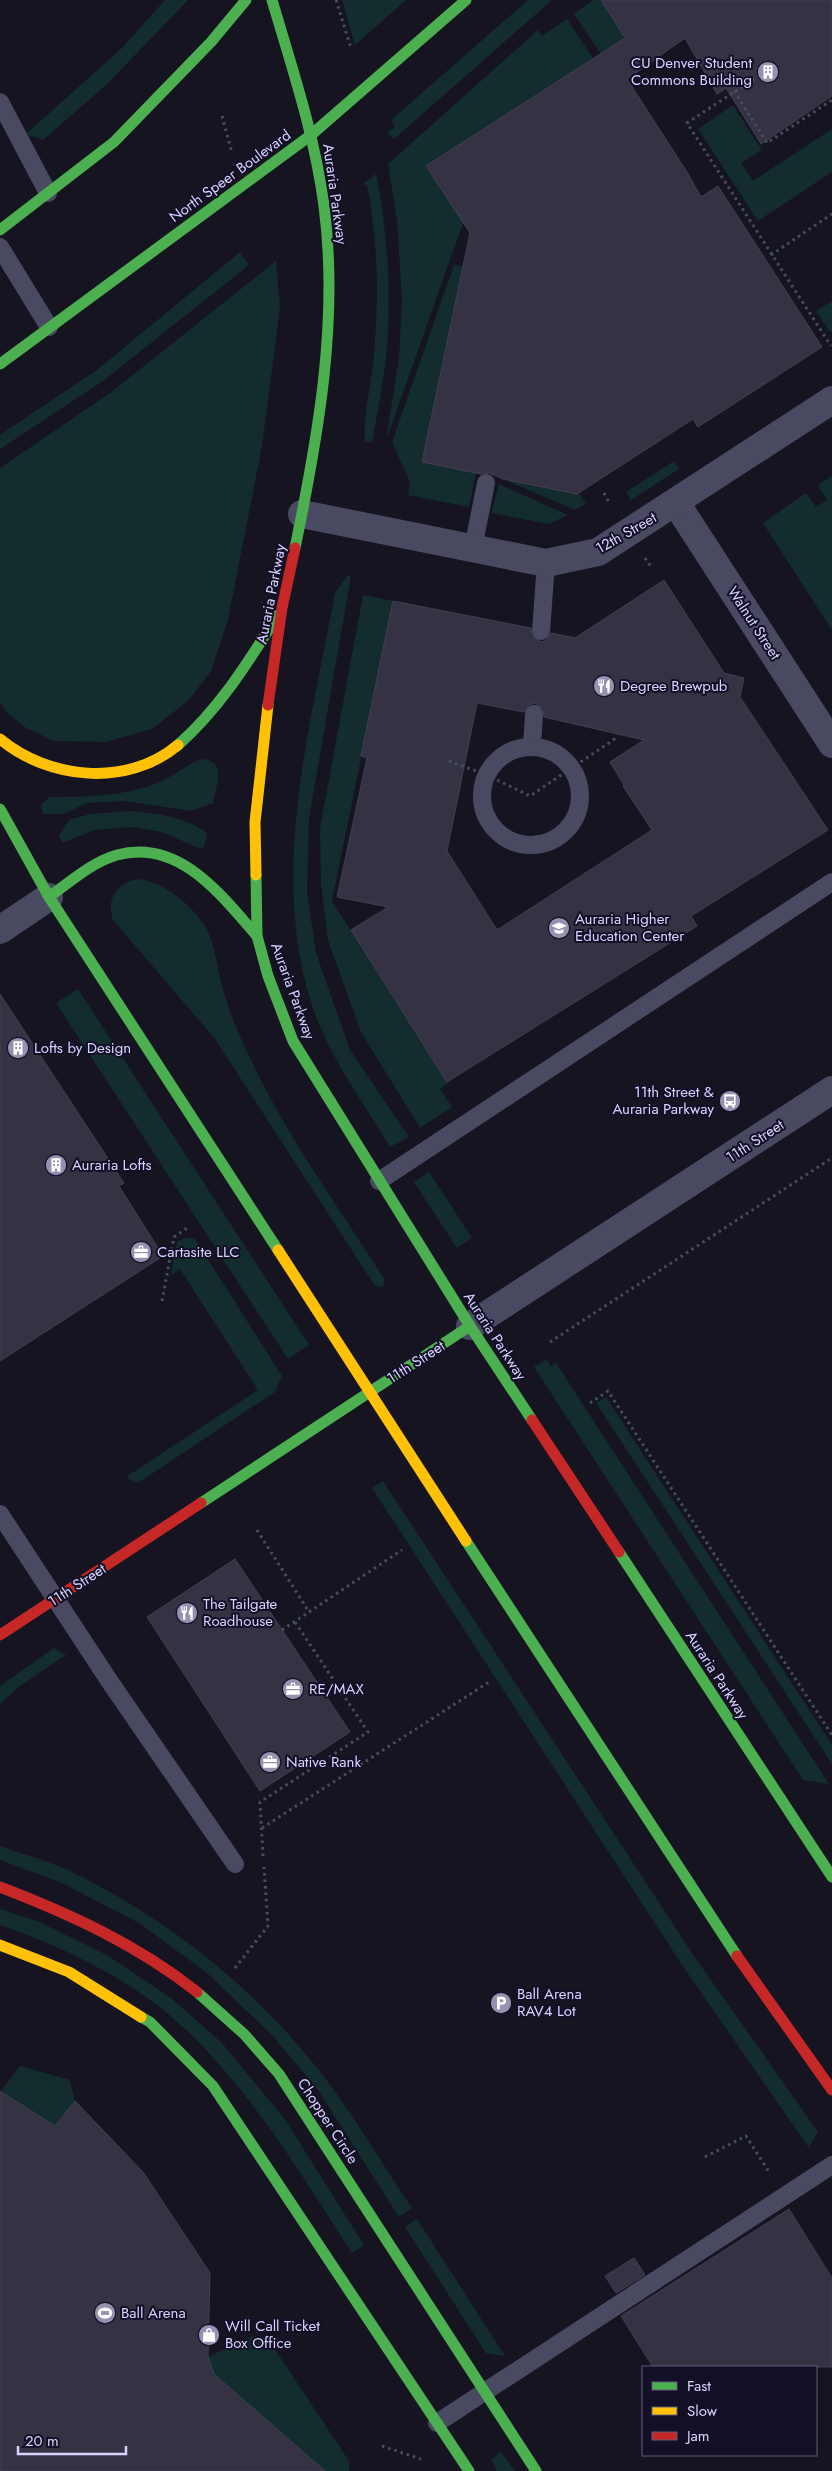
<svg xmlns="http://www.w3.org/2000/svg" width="832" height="2471" viewBox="0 0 832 2471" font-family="Jost,sans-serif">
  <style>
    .green { fill: #132c2d }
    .building { fill: #343243; stroke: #433f54; fill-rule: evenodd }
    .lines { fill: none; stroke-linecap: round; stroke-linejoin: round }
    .path { stroke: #44505f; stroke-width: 3; stroke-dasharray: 2.5 4; stroke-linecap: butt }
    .lane { stroke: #4a4962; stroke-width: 18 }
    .street { stroke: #4a4962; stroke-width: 28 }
    .fast { stroke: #4caf50; stroke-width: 11 }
    .slow { stroke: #ffc107; stroke-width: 11 }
    .jam { stroke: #c62828; stroke-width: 11 }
    .labels { text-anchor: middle; stroke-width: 4; stroke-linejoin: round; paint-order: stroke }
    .poi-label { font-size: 15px; fill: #d9d4ff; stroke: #130f26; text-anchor: start }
    .street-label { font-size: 15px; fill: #d9d4ff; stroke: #130f26 }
  </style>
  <rect width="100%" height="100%" fill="#161421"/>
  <g class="green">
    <polygon points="165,0 188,0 105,86 43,140 26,134 122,48"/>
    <polygon points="342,0 406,0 355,45"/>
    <polygon points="528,0 552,0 394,139 387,133 395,127 391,120"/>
    <polygon points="593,0 613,0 628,42 611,54 607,49 601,54 574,14"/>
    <polygon points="567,19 593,58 427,166 463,223 388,435 387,434 399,357 402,299 397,221 388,164 538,30 542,36"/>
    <polygon points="733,105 762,150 741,163 753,181 832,129 832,172 758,221 698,129"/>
    <path d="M376,174c12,61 16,122 10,184 -3,28 -9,56 -14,84h-7c-2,-26 5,-51 8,-76 6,-61 6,-122 -6,-181h-3v-2z"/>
    <polygon points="240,252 249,265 103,381 0,449 0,435 97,370"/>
    <polygon points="276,261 280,308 262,446 228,620 211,671 189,700 152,729 106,742 54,741 26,728 6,712 0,702 0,468 110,393"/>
    <polygon points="454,265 463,266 422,461 476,473 469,507 408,495 410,482 392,442"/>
    <polygon points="832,301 832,331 830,332 816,311"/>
    <polygon points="674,461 679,469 631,500 626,492"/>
    <polygon points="832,476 832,630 763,523 806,493 816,507 827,500 818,485"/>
    <polygon points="503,479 579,493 586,504 575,510"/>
    <polygon points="499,484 568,515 549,524 491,513"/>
    <path d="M347,576h4l-42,242 -2,74 9,61 34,97 59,87 -19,10c-24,-40 -54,-81 -72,-125 -53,-136 -8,-291 17,-429z"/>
    <polygon points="363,595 393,601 332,901 448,1083 440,1089 452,1107 420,1128 361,1032 328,940 321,884 320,828"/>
    <path d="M201,759c27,1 15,26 12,44l-22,8 -66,-10 -38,2 -24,11h-20l-2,-9 9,-8c36,0 76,-1 110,-15 15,-7 26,-17 41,-23z"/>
    <path d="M130,811c28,3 54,5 77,22l-3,14 -6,1 -36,-16 -30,-5 -37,3 -33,13 -3,-7 10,-16 21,-6z"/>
    <path d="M139,879c24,3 50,24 64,44 11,16 12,35 17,54 5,23 14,47 24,68 37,83 92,158 141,235l-2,7 -8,-1 -160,-247 -102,-119c-7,-21 4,-38 26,-41z"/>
    <polygon points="78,989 309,1345 288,1359 56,1003"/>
    <polygon points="429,1172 472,1238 457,1248 414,1182"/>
    <polygon points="185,1238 195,1239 282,1376 275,1392 138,1483 126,1477 258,1390 180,1269 171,1275 177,1242"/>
    <polygon points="547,1359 551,1366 556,1363 829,1784 803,1780 534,1367"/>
    <polygon points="606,1397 832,1745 832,1764 596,1403"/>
    <polygon points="383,1481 694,1956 818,2132 809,2148 682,1965 372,1488"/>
    <polygon points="54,1648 66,1655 20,1686 0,1704 0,1686"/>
    <path d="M0,1846c22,8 46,14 68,24 103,50 191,121 260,212 30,40 56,85 84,126l-13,9 -81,-127 -45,-54 -66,-63 -68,-50 -77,-40 -62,-23z"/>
    <path d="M0,1909l37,12 70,34 64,43 51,45 62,75 80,127 -12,8c-56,-86 -110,-179 -191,-245 -46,-36 -106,-64 -161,-83z"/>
    <polygon points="20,2066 70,2080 75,2101 55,2126 1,2091"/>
    <polygon points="417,2219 505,2356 486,2353 405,2227"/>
    <polygon points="252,2336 267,2341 274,2348 349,2461 349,2471 325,2471 214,2374 208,2357"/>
    <polygon points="501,2452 515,2471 497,2471 491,2460"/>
  </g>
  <g class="building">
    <polygon points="601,0 832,0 832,96 761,144 726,88 717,94 685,38 627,79 687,172 701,197 718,186 822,347 698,427 693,419 577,494 503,479 489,473 481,474 422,462 470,233 426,166 625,38"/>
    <path d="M664,580l60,93 20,5 -4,19 88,133 -137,86 6,10 -250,156 -96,-152 37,-23 -51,-10 30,-139 -6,-2 32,-155 138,27 1,8 9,6 5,-2 5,-7 24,5zM477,703l47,9 5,-7 6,-2 8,6 1,8 100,23 -34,22 14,23 -1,1 29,44 -155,100 -50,-79z"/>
    <polygon points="0,994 124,1183 119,1186 163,1256 0,1361"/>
    <polygon points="235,1559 350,1732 260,1791 147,1617"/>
    <polygon points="0,2091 55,2126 75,2101 143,2172 210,2273 208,2357 214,2374 325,2471 0,2471"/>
    <polygon points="789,2209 832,2278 832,2367 653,2367 621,2316"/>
    <polygon points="634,2258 645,2275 616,2293 605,2276"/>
  </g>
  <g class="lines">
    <g class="path">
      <polyline points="336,0 351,48"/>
      <polyline points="754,79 687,123 831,346"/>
      <polyline points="734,91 767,143 832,100"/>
      <polyline points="222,116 232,153"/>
      <polyline points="771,255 832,214"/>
      <polyline points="604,493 610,504"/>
      <polyline points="645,558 652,568"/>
      <polyline points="449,761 487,775 530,796 616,738"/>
      <polyline points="162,1301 174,1237 190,1226"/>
      <polyline points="550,1342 832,1158"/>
      <polyline points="590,1403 608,1391 832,1735"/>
      <polyline points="257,1530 309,1612"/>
      <polyline points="282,1630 402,1550"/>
      <polyline points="262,1828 489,1682"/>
      <polyline points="263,1856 260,1802 368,1732 295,1622"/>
      <polyline points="235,1968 268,1926 264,1867"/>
      <polyline points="705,2157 746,2136 769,2172"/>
      <polyline points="382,2446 421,2459"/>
    </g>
    <g class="lane">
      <polyline points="0,102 48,193"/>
      <polyline points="0,247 49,327"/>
      <polyline points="473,548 486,483"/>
      <polyline points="541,631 546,563"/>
      <polyline points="532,746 534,714"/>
      <circle cx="531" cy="796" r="49"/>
      <polyline points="379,1181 832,882"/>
      <polyline points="0,1514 108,1679 235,1864"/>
      <polyline points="437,2423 832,2165"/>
    </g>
    <g class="street">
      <polyline points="676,503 832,744"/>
      <polyline points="302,514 546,563 598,552 832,400"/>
      <polyline points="0,930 49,897"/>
      <polyline points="470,1326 832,1090"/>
    </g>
    <g class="fast">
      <path d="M272,0c20,68 43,136 52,206 15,114 -6,231 -29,342"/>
      <polyline points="0,230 114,142 211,42 246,0"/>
      <polyline points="0,364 311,135 466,0"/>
      <path d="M178,745c42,-37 70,-83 100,-130"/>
      <polyline points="0,809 49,897 278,1250"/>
      <polyline points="256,875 257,936 268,976 293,1041 470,1326 532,1420"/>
      <path d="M49,897c21,-15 43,-35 68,-42 62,-17 104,40 140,81"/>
      <polyline points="201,1503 470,1326"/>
      <polyline points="466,1541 737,1956"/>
      <polyline points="619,1552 832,1877"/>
      <polyline points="197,1992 244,2034 279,2074 536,2471"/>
      <polyline points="141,2017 150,2022 213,2086 469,2471"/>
    </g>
    <g class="slow">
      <path d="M0,739c48,40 127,49 178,6"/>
      <polyline points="256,875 255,822 268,705"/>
      <polyline points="278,1250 466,1541"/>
      <polyline points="0,1945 69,1972 141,2017"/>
    </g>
    <g class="jam">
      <polyline points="268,705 282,608 295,548"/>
      <polyline points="532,1420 619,1552"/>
      <polyline points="0,1635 201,1503"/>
      <path d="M0,1887c70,27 138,58 197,105"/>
      <polyline points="737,1956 832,2090"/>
    </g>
  </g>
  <defs>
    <g id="building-disc" transform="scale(1.125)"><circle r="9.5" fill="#9591b1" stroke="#130f26"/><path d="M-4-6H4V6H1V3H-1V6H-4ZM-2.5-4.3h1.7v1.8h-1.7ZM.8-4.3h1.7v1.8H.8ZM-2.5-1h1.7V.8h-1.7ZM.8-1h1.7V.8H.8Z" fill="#fff"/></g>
    <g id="restaurant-disc" transform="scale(1.125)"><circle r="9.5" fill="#9591b1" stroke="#130f26"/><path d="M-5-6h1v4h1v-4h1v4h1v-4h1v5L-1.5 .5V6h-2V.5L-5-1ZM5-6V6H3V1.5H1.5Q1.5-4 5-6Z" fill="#fff"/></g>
    <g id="university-disc" transform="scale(1.125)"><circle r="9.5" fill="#9591b1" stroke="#130f26"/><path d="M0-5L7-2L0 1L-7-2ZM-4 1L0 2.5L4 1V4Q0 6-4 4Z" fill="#fff"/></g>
    <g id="bus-disc" transform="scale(1.125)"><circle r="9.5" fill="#9591b1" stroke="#130f26"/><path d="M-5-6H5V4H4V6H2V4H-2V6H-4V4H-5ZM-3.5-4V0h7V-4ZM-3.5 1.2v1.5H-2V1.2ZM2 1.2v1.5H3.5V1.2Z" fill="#fff"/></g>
    <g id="office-disc" transform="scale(1.125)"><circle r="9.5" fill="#9591b1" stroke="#130f26"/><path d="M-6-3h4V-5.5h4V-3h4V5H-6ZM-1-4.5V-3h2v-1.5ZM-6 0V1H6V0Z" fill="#fff"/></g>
    <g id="parking-disc" transform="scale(1.125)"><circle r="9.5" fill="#9591b1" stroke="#130f26"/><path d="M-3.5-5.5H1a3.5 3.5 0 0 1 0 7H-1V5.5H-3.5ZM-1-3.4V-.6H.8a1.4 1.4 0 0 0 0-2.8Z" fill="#fff"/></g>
    <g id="stadium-disc" transform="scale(1.125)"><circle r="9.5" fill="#9591b1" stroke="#130f26"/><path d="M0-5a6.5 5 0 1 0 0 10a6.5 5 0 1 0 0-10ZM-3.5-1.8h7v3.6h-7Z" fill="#fff"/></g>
    <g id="shop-disc" transform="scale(1.125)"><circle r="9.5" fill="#9591b1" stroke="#130f26"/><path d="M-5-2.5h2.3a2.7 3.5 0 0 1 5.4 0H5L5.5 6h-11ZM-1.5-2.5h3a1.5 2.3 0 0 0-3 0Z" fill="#fff"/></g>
  </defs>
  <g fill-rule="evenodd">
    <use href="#building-disc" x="768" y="72"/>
    <use href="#restaurant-disc" x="604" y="686"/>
    <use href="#university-disc" x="559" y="928"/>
    <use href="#building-disc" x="18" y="1048"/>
    <use href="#bus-disc" x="730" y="1101"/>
    <use href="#building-disc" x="56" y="1165"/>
    <use href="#office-disc" x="141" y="1252"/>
    <use href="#restaurant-disc" x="187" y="1613"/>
    <use href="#office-disc" x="293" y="1689"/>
    <use href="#office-disc" x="270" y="1762"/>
    <use href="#parking-disc" x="501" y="2003"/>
    <use href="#stadium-disc" x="105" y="2313"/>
    <use href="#shop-disc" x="209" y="2335"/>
  </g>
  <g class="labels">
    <g class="poi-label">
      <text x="752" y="68" text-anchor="end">CU Denver Student<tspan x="752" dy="17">Commons Building</tspan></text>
      <text x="620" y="691">Degree Brewpub</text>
      <text x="575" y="924">Auraria Higher<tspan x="575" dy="17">Education Center</tspan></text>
      <text x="34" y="1053">Lofts by Design</text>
      <text x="714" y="1097" text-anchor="end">11th Street &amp;<tspan x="714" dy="17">Auraria Parkway</tspan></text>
      <text x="72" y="1170">Auraria Lofts</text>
      <text x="157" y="1257">Cartasite LLC</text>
      <text x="203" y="1609">The Tailgate<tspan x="203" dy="17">Roadhouse</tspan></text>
      <text x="309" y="1694">RE/MAX</text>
      <text x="286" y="1767">Native Rank</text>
      <text x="517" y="1999">Ball Arena<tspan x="517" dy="17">RAV4 Lot</tspan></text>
      <text x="121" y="2318">Ball Arena</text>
      <text x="225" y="2331">Will Call Ticket<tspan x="225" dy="17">Box Office</tspan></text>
    </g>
    <g class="street-label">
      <text transform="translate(230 176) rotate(-36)" y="5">North Speer Boulevard</text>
      <text transform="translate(335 194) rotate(82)" y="5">Auraria Parkway</text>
      <text transform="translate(626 533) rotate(-30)" y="5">12th Street</text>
      <text transform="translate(271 594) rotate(-79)" y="5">Auraria Parkway</text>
      <text transform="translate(754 623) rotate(57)" y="5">Walnut Street</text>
      <text transform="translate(293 991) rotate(70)" y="5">Auraria Parkway</text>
      <text transform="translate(755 1141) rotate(-33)" y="5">11th Street</text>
      <text transform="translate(495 1336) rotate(57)" y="5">Auraria Parkway</text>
      <text transform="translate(416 1362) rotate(-33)" y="5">11th Street</text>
      <text transform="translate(77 1585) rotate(-33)" y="5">11th Street</text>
      <text transform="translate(717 1675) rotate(57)" y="5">Auraria Parkway</text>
      <text transform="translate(328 2121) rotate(57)" y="5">Chopper Circle</text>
    </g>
  </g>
  <rect x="642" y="2366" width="175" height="90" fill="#130f26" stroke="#625e7d"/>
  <rect x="652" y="2382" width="25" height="8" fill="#4caf50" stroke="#625e7d"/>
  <text x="687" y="2391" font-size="15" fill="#d9d4ff">Fast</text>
  <rect x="652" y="2407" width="25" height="8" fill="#ffc107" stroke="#625e7d"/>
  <text x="687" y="2416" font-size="15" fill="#d9d4ff">Slow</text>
  <rect x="652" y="2432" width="25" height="8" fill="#c62828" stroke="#625e7d"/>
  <text x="687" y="2441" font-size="15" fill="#d9d4ff">Jam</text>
  <path d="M18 2446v8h108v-8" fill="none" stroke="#d9d4ff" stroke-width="2.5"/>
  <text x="25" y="2446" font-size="15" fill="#d9d4ff" stroke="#130f26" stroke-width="4" paint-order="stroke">20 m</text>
</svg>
